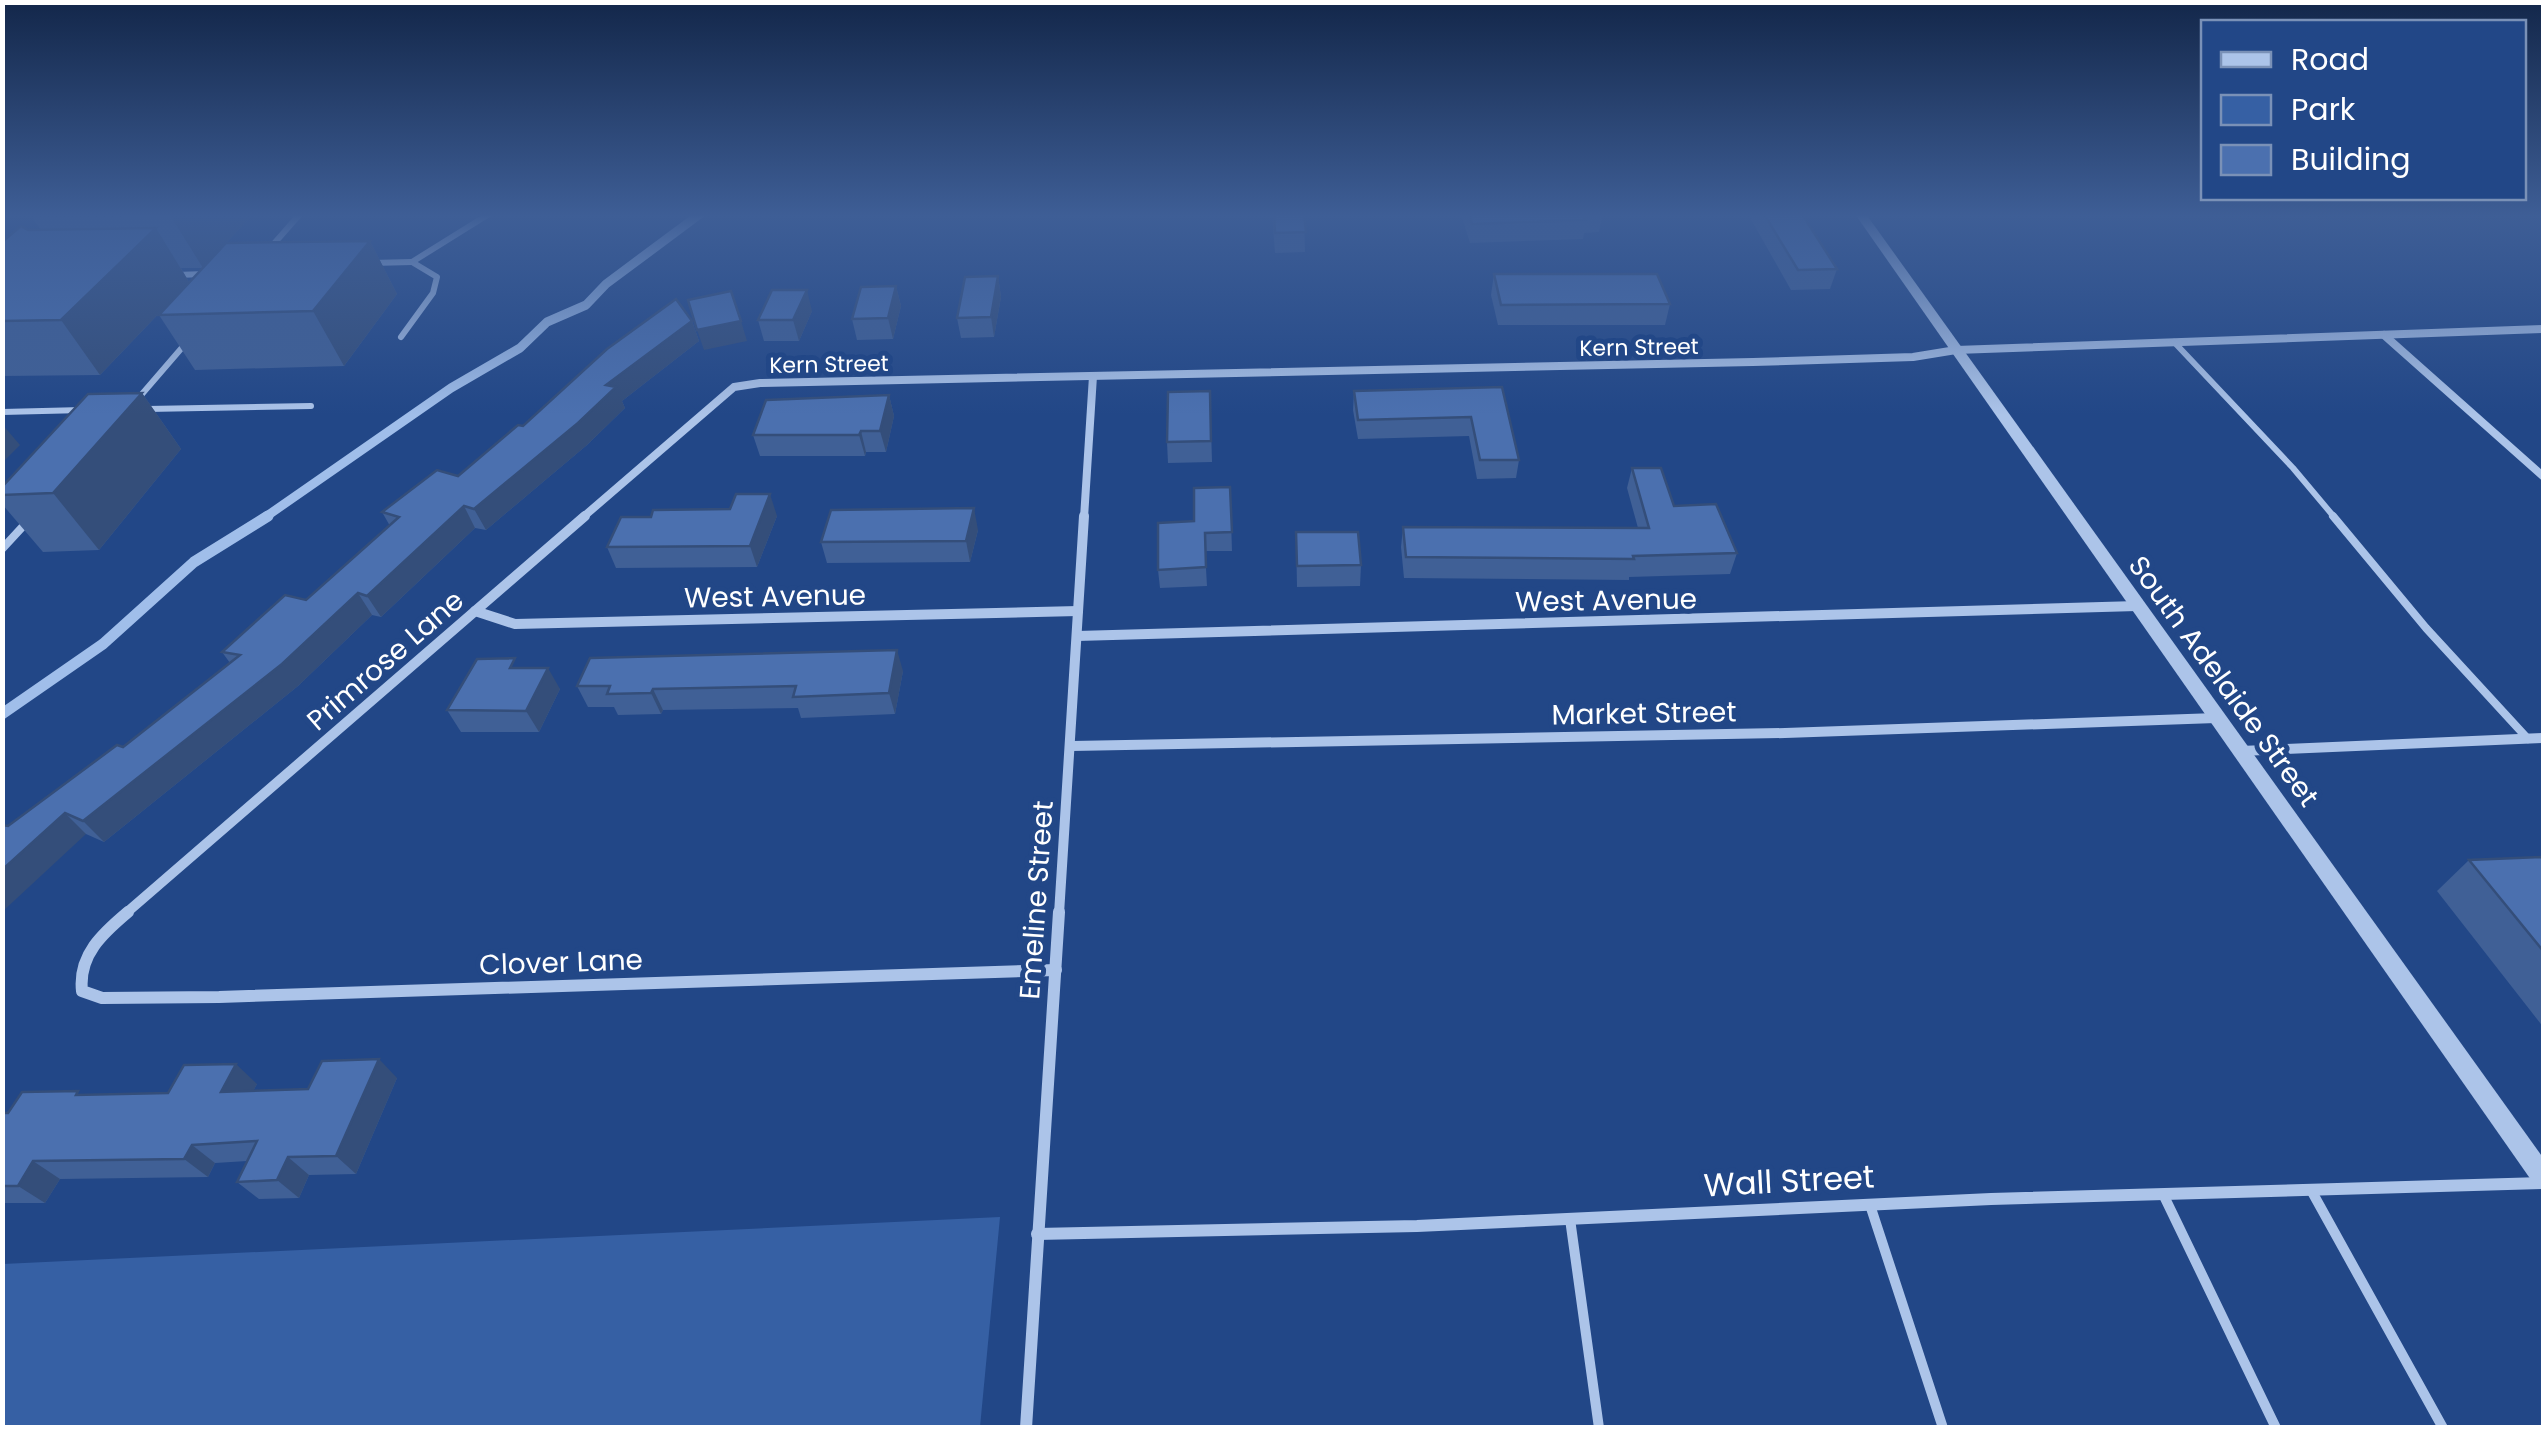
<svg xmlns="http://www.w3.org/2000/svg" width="2546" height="1430" viewBox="0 0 2546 1430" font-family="Poppins,sans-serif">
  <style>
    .green { fill: #3660a4 }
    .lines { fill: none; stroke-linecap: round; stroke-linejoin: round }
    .stream-far1 { stroke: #a0beea; stroke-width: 9 }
    .stream { stroke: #a0beea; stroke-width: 11 }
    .service-far2 { stroke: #acc4e9; stroke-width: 6 }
    .service-far1 { stroke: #acc4e9; stroke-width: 8 }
    .service { stroke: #acc4e9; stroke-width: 10 }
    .minor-far2 { stroke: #acc4e9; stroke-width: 8 }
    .minor-far1 { stroke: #acc4e9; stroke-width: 10 }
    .minor { stroke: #acc4e9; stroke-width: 12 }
    .tertiary { fill: #acc4e9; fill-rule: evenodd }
    .wall { fill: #406096 }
    .shaded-wall { fill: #344e7a }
    .building { fill: #4b70af; stroke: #344e7a; stroke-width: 2.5 }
    .labels { text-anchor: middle; stroke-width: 10; stroke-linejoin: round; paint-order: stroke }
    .far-street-label { font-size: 22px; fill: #fff; stroke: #224787 }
    .street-label { font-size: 28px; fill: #fff; stroke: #224787 }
    .near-street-label { font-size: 32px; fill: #fff; stroke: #224787 }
  </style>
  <rect width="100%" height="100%" fill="#224787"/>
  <polygon class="green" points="1000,1217 980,1427 3,1427 3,1264"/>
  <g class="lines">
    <polyline class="stream-far1" points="264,518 451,388 520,348 547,322 586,305 606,284 700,214"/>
    <polyline class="stream" points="2,714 103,644 194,562 268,516"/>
    <g class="service-far2">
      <polyline points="271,247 300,214"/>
      <polyline points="371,263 412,262"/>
      <polyline points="175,275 206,274"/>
      <polyline points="401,337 433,293 437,277 412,262 489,214"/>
      <polyline points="2174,342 2293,468 2335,518"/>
      <polyline points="136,401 186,343"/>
      <polyline points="147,409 311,406"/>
      <polyline points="2,412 83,410"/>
    </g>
    <g class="service-far1">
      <polyline points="2333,516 2426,628 2528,739"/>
      <polyline points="2,549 26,523"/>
    </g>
    <g class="service">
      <polyline points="2311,1190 2443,1428"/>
      <polyline points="2163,1194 2276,1428"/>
      <polyline points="1870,1205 1943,1428"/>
      <polyline points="1570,1219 1599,1428"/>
    </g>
    <g class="minor-far2">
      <polyline points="2384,335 2544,477"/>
      <polyline points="582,518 734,387 760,383 1753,362 1913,357 1956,350 2544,329"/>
      <polyline points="1084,518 1093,376"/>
    </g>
    <g class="minor-far1">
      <polyline points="475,611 515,624 1078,611"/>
      <polyline points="1077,636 2137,606"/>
      <polyline points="1072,746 1785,733 2216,718"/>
      <polyline points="2241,751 2544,738"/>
      <polyline points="125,914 585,516"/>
      <polyline points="1059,914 1084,516"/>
    </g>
    <g class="minor">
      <path d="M128,912c-25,21 -50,43 -46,79l20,7 117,-1 837,-27"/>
      <polyline points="1037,1234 1417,1226 1991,1199 2543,1183"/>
      <polyline points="1026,1428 1059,912"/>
    </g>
    <polygon class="tertiary" points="1855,214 1866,214 2544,1159 2544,1190 2536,1187"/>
  </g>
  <g class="wall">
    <polygon points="253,214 203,268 181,268 189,282 100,375 2,376 2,242 28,230 41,230 32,217"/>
    <polygon points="1272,214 1304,214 1305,252 1275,253"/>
    <polygon points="1461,214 1603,214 1599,232 1584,233 1583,239 1470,243"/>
    <polygon points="1748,214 1802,214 1837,269 1830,289 1791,290"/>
    <polygon points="370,241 397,294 344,366 195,370 159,315"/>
    <polygon points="1494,274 1670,304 1665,325 1498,325 1491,295"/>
    <polygon points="998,276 1001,297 994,337 961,338 957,318"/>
    <polygon points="896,286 901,306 893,339 857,340 852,319"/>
    <polygon points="812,311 799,341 764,341 758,320"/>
    <polygon points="692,321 699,341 622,401 625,408 587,445 486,530 475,528 381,617 372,615 298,686 104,842 86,834 8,826 123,747 230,663 222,652 306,600 390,526 382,512 458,476 523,426"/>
    <polygon points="1502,387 1519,460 1516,478 1477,479 1469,436 1358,439 1353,410 1354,391"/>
    <polygon points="1210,391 1212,462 1168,463 1167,442"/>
    <polygon points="142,393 181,449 99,550 43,552 2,504 2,487"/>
    <polygon points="889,395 894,416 886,452 866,452 865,456 760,456 753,435"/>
    <polygon points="1632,468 1674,506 1737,553 1730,574 1629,577 1629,580 1404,578 1401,547 1403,527 1638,528 1627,488"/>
    <polygon points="1230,487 1232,551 1205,551 1207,586 1160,588 1158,570 1194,521"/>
    <polygon points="777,516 757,567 616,568 607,547"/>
    <polygon points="978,530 970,562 827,563 821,542"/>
    <polygon points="1296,532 1361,565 1360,586 1297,587"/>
    <polygon points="520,668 560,689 539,732 461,732 447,710"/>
    <polygon points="903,671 895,714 801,718 798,708 663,710 661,714 618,715 614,707 588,707 577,686"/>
    <polygon points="2469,860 2544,860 2544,1028 2437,891"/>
    <polygon points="397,1078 356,1174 309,1175 299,1198 259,1199 237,1182 247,1161 215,1163 208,1177 60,1179 45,1203 2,1203 2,1113 84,1095 168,1093 257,1084 253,1091 308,1089"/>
  </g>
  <g class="shaded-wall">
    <polygon points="253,214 203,268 170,215"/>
    <polygon points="156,228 189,282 100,375 61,320"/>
    <polygon points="370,241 397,294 344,366 313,311"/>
    <polygon points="998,276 1001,297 994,337 991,317"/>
    <polygon points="896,286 901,306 893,339 888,318"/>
    <polygon points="807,290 812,311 799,341 793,320"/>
    <polygon points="692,321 699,341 622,401 625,408 587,445 486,530 474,509 606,385"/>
    <polygon points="741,321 747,341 704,350 697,330"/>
    <polygon points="142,393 181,449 99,550 53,493"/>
    <polygon points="889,395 894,416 886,452 880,431"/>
    <polygon points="2,424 20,445 2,463"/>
    <polygon points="861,431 866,452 865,456 859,435"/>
    <polygon points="770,494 777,516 757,567 750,546"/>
    <polygon points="464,506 475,528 381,617 367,596"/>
    <polygon points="974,508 978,530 970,562 966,541"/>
    <polygon points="358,593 372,615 298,686 104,842 83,821"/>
    <polygon points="897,650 903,671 895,714 889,693"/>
    <polygon points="548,668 560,689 539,732 526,711"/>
    <polygon points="653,689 663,710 661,714 651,693"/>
    <polygon points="65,813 86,834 2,912 2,870"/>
    <polygon points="379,1059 397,1078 356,1174 336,1156"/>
    <polygon points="236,1064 257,1084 243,1111 221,1092"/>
    <polygon points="192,1145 215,1163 208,1177 184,1159"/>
    <polygon points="288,1157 309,1175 299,1198 277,1180"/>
    <polygon points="33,1161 60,1179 45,1203 18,1186"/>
  </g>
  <g class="building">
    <polygon points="35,214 170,214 32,217"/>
    <polygon points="1274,214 1304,214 1306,232 1275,233"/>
    <polygon points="1469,214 1591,214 1583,215 1586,220 1472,224"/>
    <polygon points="1764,214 1802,214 1837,269 1798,270"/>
    <polygon points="21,226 28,230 156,228 61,320 2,321 2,242"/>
    <polygon points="370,241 313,311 159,315 226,243"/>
    <polygon points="1494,274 1657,274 1670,304 1501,305"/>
    <polygon points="998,276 991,317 957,318 965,277"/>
    <polygon points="896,286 888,318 852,319 861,287"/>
    <polygon points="772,290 807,290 793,320 758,320"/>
    <polygon points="731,291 741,321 697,330 688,300"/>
    <polygon points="676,299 692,321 606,385 616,387 578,423 474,509 464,506 367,596 358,593 282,664 83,821 65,813 2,870 2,825 8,826 117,745 123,747 240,655 222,652 285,595 306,600 399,517 382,512 437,470 458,476 518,425 523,426 607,349"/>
    <polygon points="1502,387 1519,460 1480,460 1471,417 1358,420 1354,391"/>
    <polygon points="1210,391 1211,441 1167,442 1168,392"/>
    <polygon points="142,393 53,493 2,495 2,487 88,394"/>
    <polygon points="889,395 880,431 861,431 859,435 753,435 766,400"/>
    <polygon points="1632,468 1661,468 1674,506 1716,504 1737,553 1633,556 1634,559 1406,557 1403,527 1649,528"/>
    <polygon points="1230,487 1232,532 1205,533 1206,567 1158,570 1158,523 1194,521 1194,488"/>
    <polygon points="736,494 770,494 750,546 607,547 621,517 651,517 653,510 730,509"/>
    <polygon points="974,508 966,541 821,542 831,510"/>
    <polygon points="1296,532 1358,532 1361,565 1297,566"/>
    <polygon points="897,650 889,693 793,697 796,686 653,689 651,693 607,694 610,686 577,686 590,658"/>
    <polygon points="515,658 510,668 548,668 526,711 447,710 477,659"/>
    <polygon points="2541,857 2544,860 2544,952 2469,860"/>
    <polygon points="379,1059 336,1156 288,1157 277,1180 237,1182 257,1141 192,1145 184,1159 33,1161 18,1186 2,1186 2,1113 8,1113 22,1092 78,1091 76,1095 168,1093 184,1065 236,1064 221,1092 308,1089 322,1061"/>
  </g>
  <linearGradient id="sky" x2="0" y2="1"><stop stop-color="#13274a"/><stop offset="0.52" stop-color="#3e5e96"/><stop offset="1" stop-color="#3e5e96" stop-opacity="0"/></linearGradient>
  <rect width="2546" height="415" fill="url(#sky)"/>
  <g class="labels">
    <g class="far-street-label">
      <text transform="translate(1639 347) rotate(-1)" y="8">Kern Street</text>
      <text transform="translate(829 364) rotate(-1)" y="8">Kern Street</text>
    </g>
    <g class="street-label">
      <text transform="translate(775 596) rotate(-1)" y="10">West Avenue</text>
      <text transform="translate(1606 600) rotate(-1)" y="10">West Avenue</text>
      <text transform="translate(385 660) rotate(-41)" y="10">Primrose Lane</text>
      <text transform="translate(2224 681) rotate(54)" y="10">South Adelaide Street</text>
      <text transform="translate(1644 713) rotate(-1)" y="10">Market Street</text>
      <text transform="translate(1036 900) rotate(-86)" y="10">Emeline Street</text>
      <text transform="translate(561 962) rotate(-2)" y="10">Clover Lane</text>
    </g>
    <g class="near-street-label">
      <text transform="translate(1789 1181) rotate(-3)" y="11">Wall Street</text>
    </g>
  </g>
  <rect width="2546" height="1430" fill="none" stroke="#ffffff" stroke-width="10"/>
  <rect x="2201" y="20" width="325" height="180" fill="#224787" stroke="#7a91b7" stroke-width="2.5"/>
  <rect x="2221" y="52" width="50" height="15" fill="#acc4e9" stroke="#7a91b7" stroke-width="2.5"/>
  <text x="2291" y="70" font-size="30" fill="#ffffff">Road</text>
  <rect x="2221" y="95" width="50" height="30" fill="#3660a4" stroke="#7a91b7" stroke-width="2.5"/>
  <text x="2291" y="120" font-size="30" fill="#ffffff">Park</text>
  <rect x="2221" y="145" width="50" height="30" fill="#4b70af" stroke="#7a91b7" stroke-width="2.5"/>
  <text x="2291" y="170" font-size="30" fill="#ffffff">Building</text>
</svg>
